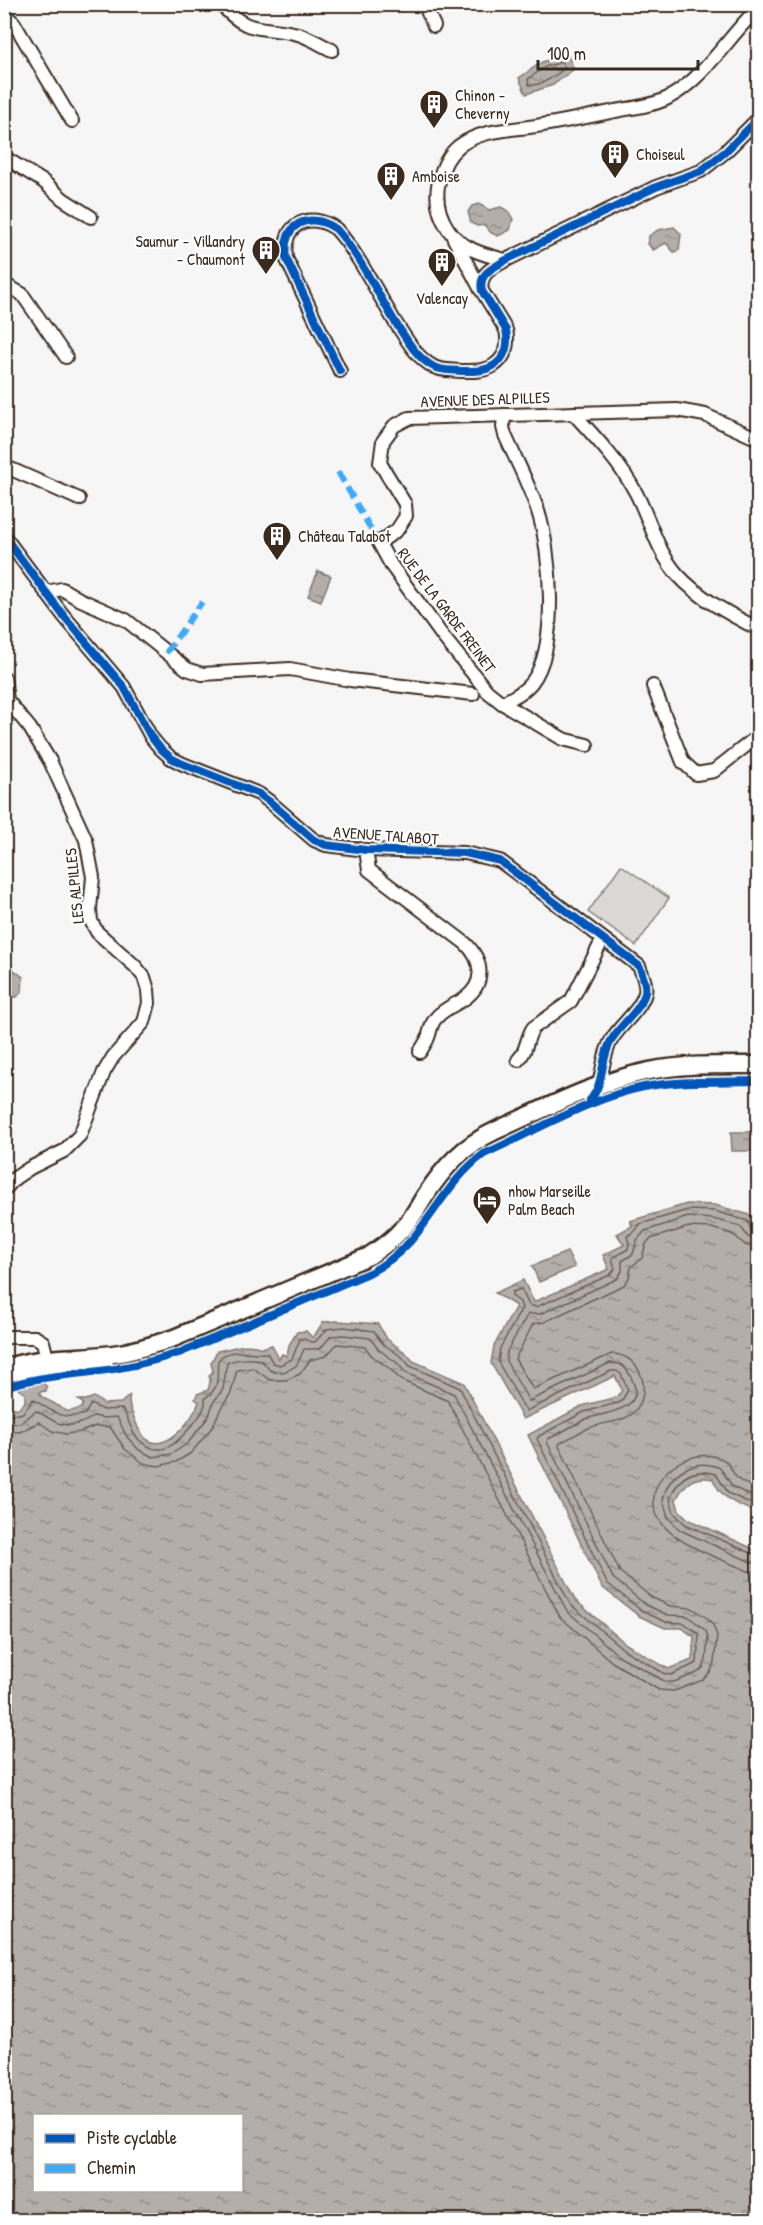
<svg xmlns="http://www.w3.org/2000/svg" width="763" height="2225" viewBox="0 0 763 2225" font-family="'Patrick Hand',sans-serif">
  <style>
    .park { fill: #dbd9d6; stroke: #8b827a; stroke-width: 1.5 }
    .water { fill: url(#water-ripples); stroke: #847972; stroke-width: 1.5; fill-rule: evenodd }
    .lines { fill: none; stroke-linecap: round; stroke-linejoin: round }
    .shore { stroke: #6b5f56; stroke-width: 1.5 }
    .minor-casing { stroke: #3b2a1e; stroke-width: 16 }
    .secondary-casing { stroke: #3b2a1e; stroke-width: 21 }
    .minor { stroke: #fff; stroke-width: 12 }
    .secondary { stroke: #fff; stroke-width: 16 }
    .quiet { stroke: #3fa9f5; stroke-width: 6; stroke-dasharray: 12 6; stroke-linecap: butt }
    .cycleway-casing { stroke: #fff; stroke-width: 11 }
    .cycleway { stroke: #0057b8; stroke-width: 8 }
    .labels { text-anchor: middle; stroke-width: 4.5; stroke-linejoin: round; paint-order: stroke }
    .poi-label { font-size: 16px; fill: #3b2a1e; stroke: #fff; text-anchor: start }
    .street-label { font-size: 16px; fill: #3b2a1e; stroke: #fff }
  </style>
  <defs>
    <pattern id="water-ripples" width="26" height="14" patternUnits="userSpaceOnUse" patternTransform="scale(1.5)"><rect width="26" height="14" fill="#b4aeaa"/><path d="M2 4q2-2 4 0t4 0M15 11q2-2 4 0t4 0" fill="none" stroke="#948e8a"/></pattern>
  </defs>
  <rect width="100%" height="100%" fill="#f7f6f6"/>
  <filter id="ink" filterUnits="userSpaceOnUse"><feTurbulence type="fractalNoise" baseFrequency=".0167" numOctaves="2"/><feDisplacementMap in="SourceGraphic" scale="12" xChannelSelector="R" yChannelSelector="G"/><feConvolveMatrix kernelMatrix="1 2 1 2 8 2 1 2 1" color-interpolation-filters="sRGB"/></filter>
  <g filter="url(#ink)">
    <polygon class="park" points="621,865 669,898 636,946 588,912"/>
    <g class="water">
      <polygon points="567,54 574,69 553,85 526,94 519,78 542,62"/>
      <polygon points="479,204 489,210 501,207 508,211 513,219 510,230 498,236 491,233 485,225 477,226 471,223 468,212 472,206"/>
      <polygon points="674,227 681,234 679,250 674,252 666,243 653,250 648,244 649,236 658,230"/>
      <polygon points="318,571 331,576 321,601 308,596"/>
      <polygon points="8,965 23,977 22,991 17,997 11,997 7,992 5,966"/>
      <polygon points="731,1132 758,1132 758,1151 732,1151"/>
      <path d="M687,1204l28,1 42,12 -2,8 3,2v286c-19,-8 -37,-13 -45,-34 -19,-4 -29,4 -37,21l3,10 9,9 70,32v669h-753l-1,-811 15,-1 6,-6v-8l-11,-8 29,-14 -2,9 6,6 -1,4 -6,1v3c5,5 8,5 13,8 15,9 11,10 29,5l1,-5 -5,-3h8l8,-3 10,7 17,-1 9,-8c-3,8 2,17 5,25 15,48 54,9 64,-18l-4,-3 2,-5 11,-4c1,-5 4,-9 1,-14l4,-5 -2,-8 6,-12c14,-2 30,-10 45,-3l10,-3 7,14 3,-5 5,2 2,-11 8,-13 9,-1 7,7 10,-16 15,-1 40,3 9,15 19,14 7,8 51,22 111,217 51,44 42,25 24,-9 2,-23 -12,-9h-17l-26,-12 -37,-29 -74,-152 54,-29 35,-9 5,-7 -7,-14 -92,43 -32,-56 3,-17 22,-40 -21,-13 28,-13 11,22 75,-33 -6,-14 21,-10 -7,-11 15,-8 -2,-5zM34,2116h208v74h-208z"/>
      <polygon points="567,1252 575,1267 539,1282 532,1266"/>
    </g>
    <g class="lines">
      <g class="shore">
        <path d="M562,62l3,6c-10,8 -23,18 -36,17l-1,-6 17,-12z"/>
        <path d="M4,1414c22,1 18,1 29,-15 19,12 28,22 52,15l6,-10 12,6 19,-1c9,11 7,25 22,35 22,15 37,-6 50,-21 6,-8 12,-13 11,-25 21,-12 7,-34 16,-41 13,-10 32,-2 46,-4l6,10 7,2 12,-6 8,-20 4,-1 6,4h5l12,-13 17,-2 30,4 9,13 19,13 8,9 50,22 110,216 53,45 42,25 6,1 26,-12 2,-29 -15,-11 -18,-1 -24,-11 -35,-28 -70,-144 2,-3 45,-24 37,-10 7,-12 -7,-16 -4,-3h-6l-85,40 -28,-49 2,-14 22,-40 -2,-6 -8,-6v-4l9,-3 8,16 7,2 74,-32 5,-6 -3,-11 16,-9 1,-5 -2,-8 8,-5 5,-7 48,-14 26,1 34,10 3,9 7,2"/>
        <path d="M4,1422l16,1 16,-12c8,3 14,9 22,12 12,5 27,0 36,-7l9,2 14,-1 10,20 12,13 14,7 19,-3 16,-11 21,-27 4,-13 10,-14 4,-26c9,-4 29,-7 37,0 2,2 3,5 6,7 9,5 20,0 27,-5l7,-16h16l11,-13 12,-1 27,3 8,11 18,13 10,11 48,21 113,217 51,44 48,27h8l23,-9 6,-5 3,-8 2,-22 -2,-7 -18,-15 -20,-1 -22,-10 -33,-27 -66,-136 1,-3c13,-6 25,-14 38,-20 16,-6 60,-8 47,-37 -3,-7 -6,-14 -13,-18l-10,-1 -81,38 -23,-40 1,-10 21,-37h12l77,-35 5,-8v-10l11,-7 4,-14 8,-9 43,-14 25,2 27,7 8,11 10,2"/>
        <path d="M4,1431l16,1 19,-10 13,9 14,3 14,-2 16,-6 14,1 15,22 18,14 15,3 18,-4 15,-9 22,-27 8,-18 10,-15 6,-23 16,-2 17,12h16l14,-6 10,-14 16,-4 11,-12 28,3 7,9 18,13 11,11 47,21 112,216 52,45 47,28 15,1 29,-11 8,-9 3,-9 3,-26 -4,-11 -6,-7 -15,-10 -22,-2 -19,-9 -31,-25 -61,-126 1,-3c10,-5 19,-11 29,-15 14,-6 33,-5 44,-15 21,-20 8,-59 -21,-59l-79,35 -18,-30 18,-35 11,-2 80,-37 5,-7 2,-11 11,-9 4,-14 4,-5 39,-12 22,1 22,6 12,11 13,3"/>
        <path d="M758,1489c-6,-3 -15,-5 -20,-10 -9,-8 -5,-18 -22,-22 -38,-10 -83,34 -52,69 18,21 58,33 84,45l10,1"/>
        <path d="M758,1499l-25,-12 -13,-19c-26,-11 -52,5 -57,32l5,17 12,13 71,32 7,1"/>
        <path d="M758,1507l-30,-14 -12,-19c-24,-7 -38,3 -46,25l4,14 11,11 73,32"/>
      </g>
      <g class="minor-casing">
        <g id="minor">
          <path d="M221,4c27,32 42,21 77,30 11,3 23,11 34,16"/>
          <polyline points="424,4 434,26"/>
          <polyline points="4,14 14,23 72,121"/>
          <polyline points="4,157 44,182 63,199 91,217"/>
          <polyline points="454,239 481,290"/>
          <path d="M506,260c-22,-5 -45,-11 -58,-31 -10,-15 -13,-31 -9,-48 3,-13 9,-26 20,-35 20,-15 46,-16 70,-19 29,-4 57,-10 86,-16 17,-3 37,-5 53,-13 37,-20 60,-61 90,-90"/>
          <polyline points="4,284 22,294 66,357"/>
          <path d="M340,371l-54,-113c-5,-34 23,-48 50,-29 21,23 42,65 59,93 11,16 21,36 39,45 8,4 18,3 27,4 11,0 22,1 32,-5 13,-8 16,-22 13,-36l-24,-39c-4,-18 11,-23 24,-31l150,-73 45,-16 24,-19 33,-33"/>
          <path d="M573,413c23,25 47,50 63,80 14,27 21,59 42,82 22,24 52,39 80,54"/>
          <polyline points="4,466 79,499"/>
          <path d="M4,536l59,79 61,72 27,50 9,11 11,10 12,6 76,30 11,8 44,38 12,5 40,5 99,3 35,8 139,105c3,8 8,18 6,27 -5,18 -24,31 -33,46 -12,19 -7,44 -22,61"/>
          <polyline points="46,592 62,589 79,599 126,620 187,669 202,674 290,669 350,680 473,694"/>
          <polyline points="4,677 7,700 30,728 50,761 86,840 93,877 90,909 91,921 97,932 135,966 144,977 148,990 149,1003 144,1022 113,1057 104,1072 80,1135 64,1151 30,1168 15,1178 4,1190"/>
          <polyline points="653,686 683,762 696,774 714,771 758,736"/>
          <path d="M502,703c12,-6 22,-11 30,-21 27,-36 19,-130 6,-171 -9,-26 -22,-51 -33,-76l-2,-8 1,-12"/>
          <polyline points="587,745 563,739 502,703 487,691 444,638 391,565 379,543 397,530 406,516 405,504 380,463 383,441 394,426 409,418 677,410 705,415 758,439"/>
          <path d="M366,850l3,20 96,73c18,17 21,41 -1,56 -9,6 -21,10 -28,19 -6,6 -5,14 -9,22 -2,4 -5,8 -7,12"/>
          <path d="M518,1060c9,-8 8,-22 15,-32l38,-27 32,-62"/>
          <polyline points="4,1337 35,1337 43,1342 47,1358 45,1366"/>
        </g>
      </g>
      <g class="secondary-casing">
        <g id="secondary">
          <path d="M4,1368c42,-14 74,-8 116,-15 18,-3 36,-9 54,-15l195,-82c11,-8 23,-15 32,-26 10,-9 17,-23 24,-34 19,-29 38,-50 70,-65 49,-22 100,-49 154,-60 36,-7 73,-6 109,-6"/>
          <polyline points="4,1381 44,1371 105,1365"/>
        </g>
      </g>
      <use href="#minor" class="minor"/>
      <use href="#secondary" class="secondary"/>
      <g class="quiet">
        <polyline points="338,472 379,543"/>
        <polyline points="166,653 202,602"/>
      </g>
      <g class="cycleway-casing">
        <g id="cycleway">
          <path d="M340,371l-54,-113c-5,-34 23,-48 50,-29 21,23 42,65 59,93 11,16 21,36 39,45 8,4 18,3 27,4 11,0 22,1 32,-5 13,-8 16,-22 13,-36l-24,-39c-4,-18 11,-23 24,-31l150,-73 45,-16 24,-19 33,-33"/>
          <path d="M4,536l59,79 61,72 27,50 9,11 11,10 12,6 76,30 11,8 44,38 12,5 40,5 99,3 35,8 139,105c3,8 8,18 6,27 -5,18 -24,31 -33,46 -12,19 -7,44 -22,61"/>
          <path d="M4,1387c32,-10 56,-11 88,-15 30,-3 59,-10 87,-19l190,-80c58,-29 66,-83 115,-119 49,-22 109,-57 160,-67 38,-7 77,-5 114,-6"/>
        </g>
      </g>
      <use href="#cycleway" class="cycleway"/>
    </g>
  </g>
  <defs>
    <g id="building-pin" transform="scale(1.5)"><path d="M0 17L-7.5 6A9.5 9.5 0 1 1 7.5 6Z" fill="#3b2a1e" stroke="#fff"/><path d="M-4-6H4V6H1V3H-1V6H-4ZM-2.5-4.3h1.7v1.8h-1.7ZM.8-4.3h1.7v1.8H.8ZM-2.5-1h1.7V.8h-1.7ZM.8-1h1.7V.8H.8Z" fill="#fff"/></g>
    <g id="hotel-pin" transform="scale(1.5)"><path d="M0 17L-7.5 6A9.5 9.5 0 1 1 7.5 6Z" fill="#3b2a1e" stroke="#fff"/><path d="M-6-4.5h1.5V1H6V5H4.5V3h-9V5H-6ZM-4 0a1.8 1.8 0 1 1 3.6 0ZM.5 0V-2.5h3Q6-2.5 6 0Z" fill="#fff"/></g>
  </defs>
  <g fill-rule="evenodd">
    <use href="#building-pin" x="434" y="104"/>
    <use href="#building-pin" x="615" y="154"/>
    <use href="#building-pin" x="391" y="176"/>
    <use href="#building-pin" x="266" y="250"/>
    <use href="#building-pin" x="442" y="262"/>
    <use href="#building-pin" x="277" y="536"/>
    <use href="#hotel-pin" x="487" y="1200"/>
  </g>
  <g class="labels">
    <g class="poi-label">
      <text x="455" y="101">Chinon -<tspan x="455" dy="18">Cheverny</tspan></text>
      <text x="636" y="160">Choiseul</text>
      <text x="412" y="182">Amboise</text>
      <text x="245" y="247" text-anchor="end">Saumur - Villandry<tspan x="245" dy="18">- Chaumont</tspan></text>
      <text x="442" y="304" text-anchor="middle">Valencay</text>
      <text x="298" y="542">Château Talabot</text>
      <text x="508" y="1197">nhow Marseille<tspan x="508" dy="18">Palm Beach</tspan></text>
    </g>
    <g class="street-label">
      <text transform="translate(485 399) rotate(-2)" y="6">AVENUE DES ALPILLES</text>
      <text transform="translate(447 610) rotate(53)" y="6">RUE DE LA GARDE FREINET</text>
      <text transform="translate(386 835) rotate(4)" y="6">AVENUE TALABOT</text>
      <text transform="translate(74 886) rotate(-96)" y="6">LES ALPILLES</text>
    </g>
  </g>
  <rect width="763" height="2225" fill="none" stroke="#fff" stroke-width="24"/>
  <rect x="12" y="12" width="739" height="2201" fill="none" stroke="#3b2a1e" stroke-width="2" filter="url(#ink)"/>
  <rect x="33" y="2114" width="210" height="78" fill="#ffffff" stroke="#b1aaa5" stroke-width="1.5"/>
  <rect x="45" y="2134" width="30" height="9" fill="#0057b8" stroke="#b1aaa5" stroke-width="1.5"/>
  <text x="87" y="2144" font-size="18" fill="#3b2a1e">Piste cyclable</text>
  <rect x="45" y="2164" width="30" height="9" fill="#3fa9f5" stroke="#b1aaa5" stroke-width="1.5"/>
  <text x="87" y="2174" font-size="18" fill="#3b2a1e">Chemin</text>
  <path d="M538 60v9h160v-9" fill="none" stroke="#3b2a1e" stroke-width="3"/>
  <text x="547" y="60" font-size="18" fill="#3b2a1e" stroke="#ffffff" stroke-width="4.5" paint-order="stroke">100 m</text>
</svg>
